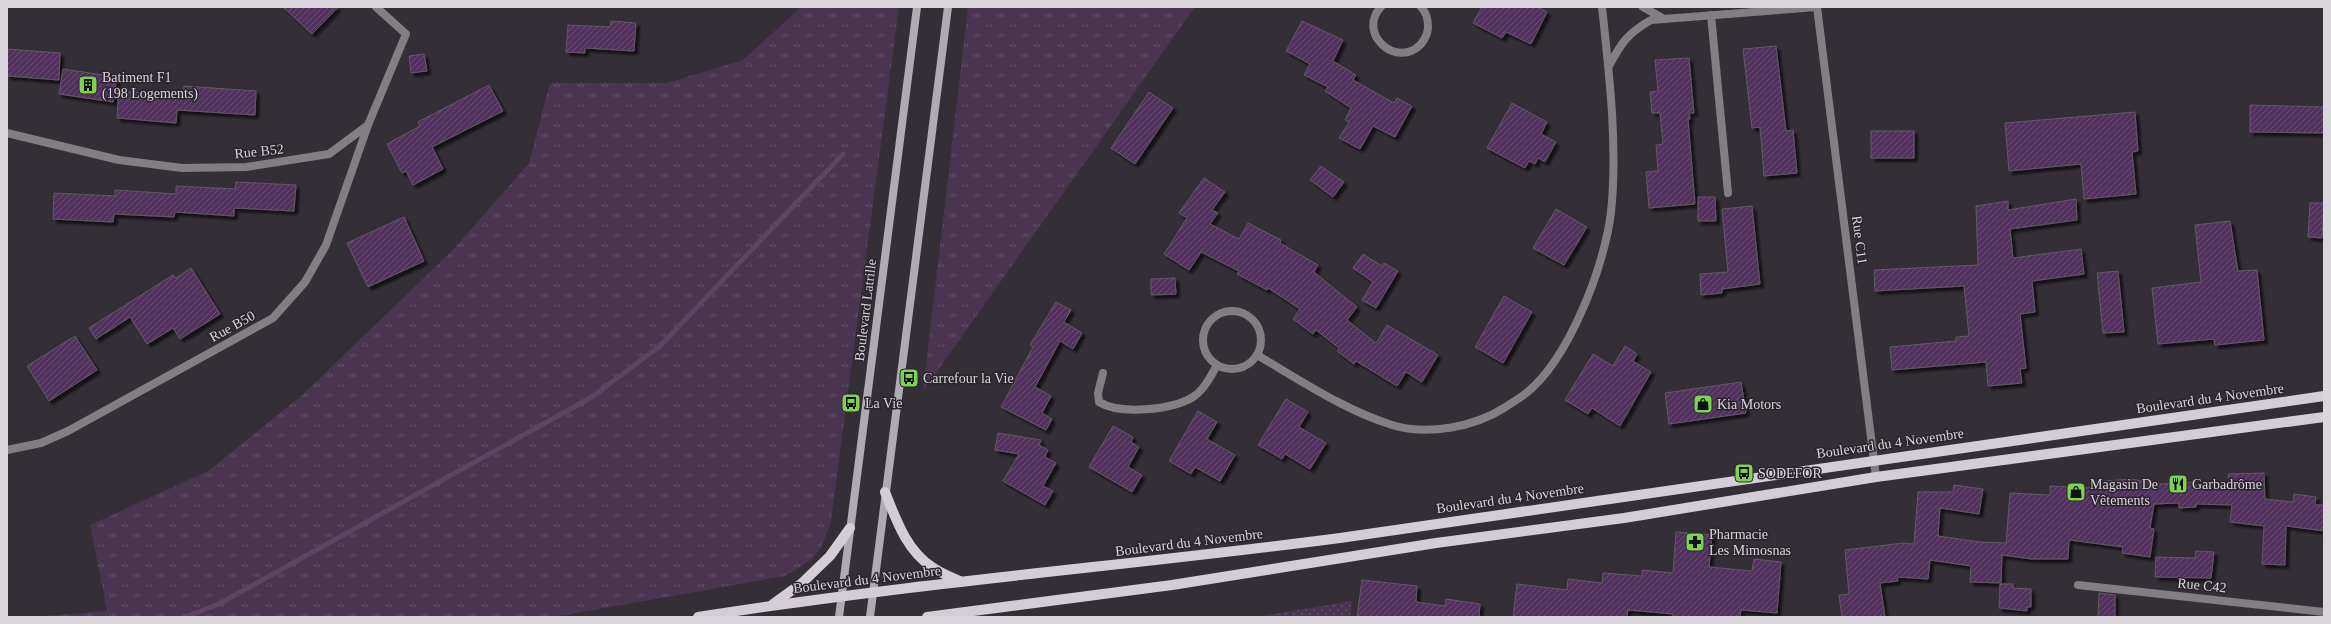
<svg xmlns="http://www.w3.org/2000/svg" width="2331" height="624" viewBox="0 0 2331 624" font-family="'Times New Roman',serif">
  <style>
    .grass { fill: url(#grass-tufts) }
    .garden { fill: url(#garden-dots) }
    .lines { fill: none; stroke-linecap: round; stroke-linejoin: round }
    .stream { stroke: #5b4562; stroke-width: 5 }
    .building { fill: url(#building-hatch); stroke: #605a63; filter: url(#shadow) }
    .minor { stroke: #827f83; stroke-width: 8 }
    .secondary { stroke: #b0abb3; stroke-width: 8 }
    .primary { stroke: #d4cdd7; stroke-width: 10 }
    .labels { text-anchor: middle; stroke-width: 3; stroke-linejoin: round; paint-order: stroke }
    .poi-label { font-size: 14px; fill: #dbd6dc; stroke: #2a242c; text-anchor: start }
    .street-label { font-size: 14px; fill: #dbd6dc; stroke: #2a242c }
  </style>
  <defs>
    <pattern id="grass-tufts" width="24" height="20" patternUnits="userSpaceOnUse"><rect width="24" height="20" fill="#493550"/><path d="M3 7l-1-3M5 7V3M7 7l1-3M15 17l-1-3M17 17v-4M19 17l1-3" fill="none" stroke="#635269"/></pattern>
    <pattern id="garden-dots" width="8" height="8" patternUnits="userSpaceOnUse"><rect width="8" height="8" fill="#493550"/><path d="M2 2h.1M6 6h.1" fill="none" stroke="#635269" stroke-width="1.8" stroke-linecap="round"/></pattern>
    <pattern id="building-hatch" width="6" height="6" patternUnits="userSpaceOnUse"><rect width="6" height="6" fill="#51335d"/><path d="M-1 1l2-2M0 6l6-6M5 7l2-2" fill="none" stroke="#695074"/></pattern>
    <filter id="shadow"><feDropShadow dx="3.5" dy="3.5" stdDeviation="1" flood-color="#0009"/></filter>
  </defs>
  <rect width="100%" height="100%" fill="#342e36"/>
  <g class="grass">
    <path d="M801,7h98l-68,514c-11,34 -14,37 -46,55l-231,41h-523l76,-6 -17,-86 118,-54 92,-74 151,-145 78,-89 21,-80h117l76,-23z"/>
    <polygon points="968,7 1195,7 923,391"/>
  </g>
  <polygon class="garden" points="1352,601 1350,617 1255,617"/>
  <g class="lines">
    <polyline class="stream" points="185,617 219,604 592,397 660,346 843,154"/>
  </g>
  <g class="building">
    <polygon points="283,7 338,7 312,34"/>
    <polygon points="1482,7 1537,7 1547,12 1531,44 1506,32 1502,38 1473,23"/>
    <polygon points="611,21 636,23 634,51 585,48 585,53 566,52 568,25 610,27"/>
    <polygon points="1302,21 1343,40 1333,61 1356,75 1353,80 1394,103 1397,98 1412,106 1395,137 1373,126 1360,149 1339,138 1349,122 1345,120 1351,108 1325,91 1328,87 1304,75 1310,64 1286,51"/>
    <polygon points="1776,46 1786,131 1793,130 1797,173 1764,176 1760,127 1752,128 1743,49"/>
    <polygon points="7,49 60,53 59,80 7,76"/>
    <polygon points="424,54 427,71 411,73 409,56"/>
    <polygon points="1689,58 1694,113 1689,113 1690,119 1688,119 1695,204 1649,208 1646,172 1658,171 1656,145 1663,144 1660,113 1652,113 1650,92 1658,91 1655,60"/>
    <polygon points="63,69 117,77 113,102 59,94"/>
    <polygon points="489,85 503,111 432,147 443,169 413,185 406,171 402,173 387,144 420,126 418,122"/>
    <polygon points="184,86 256,91 255,115 177,110 176,123 117,118 119,91 183,96"/>
    <polygon points="1149,92 1173,108 1135,164 1111,148"/>
    <polygon points="1512,103 1547,122 1541,134 1556,142 1545,162 1538,158 1535,164 1529,161 1525,168 1487,148"/>
    <polygon points="2250,105 2324,107 2324,133 2250,132"/>
    <polygon points="2135,112 2138,151 2132,152 2136,194 2084,199 2081,164 2009,171 2005,123"/>
    <rect x="1871" y="131" width="43" height="27"/>
    <polygon points="1321,166 1344,182 1333,197 1310,180"/>
    <polygon points="1204,178 1225,192 1212,210 1218,213 1210,224 1239,239 1248,223 1281,240 1280,243 1318,265 1314,272 1357,307 1347,320 1376,343 1387,325 1438,355 1422,382 1406,372 1397,386 1356,361 1354,364 1337,351 1339,348 1316,330 1313,334 1293,319 1300,309 1268,288 1267,290 1237,274 1239,271 1201,252 1189,270 1164,254 1187,218 1179,213"/>
    <polygon points="236,182 296,185 294,211 234,208 234,216 175,212 174,217 114,214 113,222 53,219 54,193 115,196 115,190 176,194 176,186 235,189"/>
    <polygon points="1698,197 1715,197 1716,221 1698,221"/>
    <polygon points="2076,199 2077,220 2010,229 2013,258 2081,249 2084,274 2032,281 2035,312 2020,314 2026,368 2020,369 2022,383 1988,386 1986,362 1892,370 1890,347 1956,341 1956,337 1969,336 1964,286 1875,291 1874,270 1978,265 1976,206 2008,201 2008,210"/>
    <polygon points="2310,203 2324,203 2322,238 2308,237"/>
    <polygon points="1752,206 1760,284 1722,289 1722,293 1701,295 1700,274 1728,272 1722,209"/>
    <polygon points="1556,209 1587,227 1564,265 1533,248"/>
    <polygon points="404,217 424,261 368,287 347,243"/>
    <polygon points="2230,221 2238,271 2257,270 2264,340 2215,345 2214,339 2158,344 2152,288 2201,282 2195,225"/>
    <polygon points="1363,254 1382,266 1384,263 1398,271 1376,308 1362,300 1373,282 1353,268"/>
    <polygon points="191,268 220,314 180,339 173,328 147,344 130,317 96,339 89,328 173,275 176,278"/>
    <polygon points="2118,271 2124,332 2103,333 2097,273"/>
    <polygon points="1175,278 1176,294 1151,295 1151,279"/>
    <polygon points="1504,296 1532,312 1503,363 1475,347"/>
    <polygon points="1056,302 1071,310 1064,322 1082,333 1073,349 1060,341 1035,387 1051,396 1042,413 1052,419 1046,430 1001,407 1033,347 1030,345"/>
    <polygon points="75,336 97,370 49,401 27,366"/>
    <polygon points="1625,346 1637,354 1633,361 1651,372 1620,426 1592,408 1588,414 1565,400 1593,354 1613,366"/>
    <polygon points="1741,382 1746,413 1669,424 1665,393"/>
    <polygon points="1286,399 1308,412 1299,427 1326,443 1310,469 1285,454 1282,459 1258,445"/>
    <polygon points="1198,411 1217,422 1207,439 1235,455 1220,481 1195,467 1191,474 1169,461"/>
    <polygon points="1113,426 1133,437 1131,442 1139,447 1128,467 1142,475 1132,492 1089,467"/>
    <polygon points="998,433 1041,440 1039,445 1048,450 1045,457 1056,463 1043,486 1053,491 1045,505 1003,481 1019,454 995,450"/>
    <polygon points="2264,473 2265,499 2293,502 2294,494 2316,497 2315,505 2324,505 2324,531 2286,526 2285,565 2262,564 2264,526 2230,522 2232,505 2196,504 2196,507 2179,508 2179,503 2154,504 2150,528 2154,529 2150,557 2122,553 2123,547 2069,540 2068,559 2031,559 2002,555 2001,583 1970,582 1971,566 1930,560 1928,579 1897,577 1898,581 1880,583 1885,617 1842,617 1839,595 1849,594 1845,550 1903,543 1914,544 1918,492 1953,492 1954,485 1983,489 1979,514 1940,508 1938,536 1980,542 2006,543 2010,493 2050,495 2050,486 2093,488 2093,482 2131,479 2161,484 2194,482 2194,485 2230,485 2228,474"/>
    <polygon points="1676,532 1712,535 1709,567 1752,571 1754,559 1781,562 1777,613 1741,610 1740,617 1673,617 1673,614 1628,610 1627,617 1513,617 1517,584 1567,590 1568,579 1602,583 1603,573 1642,576 1642,570 1673,573"/>
    <polygon points="2196,551 2214,552 2211,578 2155,577 2156,557 2195,558"/>
    <polygon points="1362,580 1417,586 1416,602 1445,606 1446,599 1480,604 1479,617 1357,617"/>
    <polygon points="2000,584 2013,584 2013,588 2031,589 2031,607 2027,607 2027,611 1999,608"/>
    <polygon points="2099,593 2115,595 2115,617 2098,617"/>
  </g>
  <g class="lines">
    <g class="minor">
      <path d="M1381,7c-25,26 16,63 40,37 4,-5 7,-11 7,-17 0,-7 -2,-15 -7,-20"/>
      <polyline points="1643,7 1664,19"/>
      <polyline points="1817,7 1876,477"/>
      <polyline points="1711,15 1728,193"/>
      <path d="M1609,66c12,-23 19,-33 42,-46l166,-13"/>
      <polyline points="7,133 119,160 182,168 246,167 329,154 368,125"/>
      <circle cx="1232" cy="340" r="29"/>
      <path d="M1257,355c43,25 87,55 135,70 35,11 82,2 112,-17 7,-5 15,-9 21,-14 44,-34 80,-129 86,-182 7,-65 -2,-140 -9,-205"/>
      <path d="M1103,373l-5,20 1,9c21,13 73,8 94,-5 11,-7 18,-21 24,-32"/>
      <polyline points="7,450 41,443 68,431 273,318 305,282 326,245 368,125 406,34 376,7"/>
      <polyline points="2078,585 2324,612"/>
    </g>
    <g class="secondary">
      <polyline points="839,617 917,7"/>
      <polyline points="870,617 948,7"/>
    </g>
    <g class="primary">
      <path d="M885,492c11,27 21,58 47,75 8,6 19,10 28,14"/>
      <polyline points="773,604 802,583 830,556 850,528"/>
      <path d="M698,617c213,-34 428,-51 642,-79l984,-142"/>
      <polyline points="927,617 1172,585 1436,543 1624,518 1876,477 2324,417"/>
    </g>
  </g>
  <defs>
    <g id="building-square" transform="scale(1)"><rect x="-9" y="-9" width="18" height="18" rx="4" fill="#7ed153" stroke="#2a242c"/><path d="M-4-6H4V6H1V3H-1V6H-4ZM-2.5-4.3h1.7v1.8h-1.7ZM.8-4.3h1.7v1.8H.8ZM-2.5-1h1.7V.8h-1.7ZM.8-1h1.7V.8H.8Z" fill="#111"/></g>
    <g id="bus-square" transform="scale(1)"><rect x="-9" y="-9" width="18" height="18" rx="4" fill="#7ed153" stroke="#2a242c"/><path d="M-5-6H5V4H4V6H2V4H-2V6H-4V4H-5ZM-3.5-4V0h7V-4ZM-3.5 1.2v1.5H-2V1.2ZM2 1.2v1.5H3.5V1.2Z" fill="#111"/></g>
    <g id="shop-square" transform="scale(1)"><rect x="-9" y="-9" width="18" height="18" rx="4" fill="#7ed153" stroke="#2a242c"/><path d="M-5-2.5h2.3a2.7 3.5 0 0 1 5.4 0H5L5.5 6h-11ZM-1.5-2.5h3a1.5 2.3 0 0 0-3 0Z" fill="#111"/></g>
    <g id="restaurant-square" transform="scale(1)"><rect x="-9" y="-9" width="18" height="18" rx="4" fill="#7ed153" stroke="#2a242c"/><path d="M-5-6h1v4h1v-4h1v4h1v-4h1v5L-1.5 .5V6h-2V.5L-5-1ZM5-6V6H3V1.5H1.5Q1.5-4 5-6Z" fill="#111"/></g>
    <g id="pharmacy-square" transform="scale(1)"><rect x="-9" y="-9" width="18" height="18" rx="4" fill="#7ed153" stroke="#2a242c"/><path d="M-2-6h4v4h4v4h-4v4h-4v-4h-4v-4h4Z" fill="#111"/></g>
  </defs>
  <g fill-rule="evenodd">
    <use href="#building-square" x="88" y="85"/>
    <use href="#bus-square" x="909" y="378"/>
    <use href="#bus-square" x="851" y="403"/>
    <use href="#shop-square" x="1703" y="404"/>
    <use href="#bus-square" x="1744" y="473"/>
    <use href="#restaurant-square" x="2178" y="484"/>
    <use href="#shop-square" x="2076" y="492"/>
    <use href="#pharmacy-square" x="1695" y="542"/>
  </g>
  <g class="labels">
    <g class="poi-label">
      <text x="102" y="82">Batiment F1<tspan x="102" dy="16">(198 Logements)</tspan></text>
      <text x="923" y="383">Carrefour la Vie</text>
      <text x="865" y="408">La Vie</text>
      <text x="1717" y="409">Kia Motors</text>
      <text x="1758" y="478">SODEFOR</text>
      <text x="2090" y="489">Magasin De<tspan x="2090" dy="16">Vêtements</tspan></text>
      <text x="2192" y="489">Garbadrôme</text>
      <text x="1709" y="539">Pharmacie<tspan x="1709" dy="16">Les Mimosnas</tspan></text>
    </g>
    <g class="street-label">
      <text transform="translate(259 151) rotate(-6)" y="5">Rue B52</text>
      <text transform="translate(1860 240) rotate(83)" y="5">Rue C11</text>
      <text transform="translate(865 310) rotate(-83)" y="5">Boulevard Latrille</text>
      <text transform="translate(232 326) rotate(-29)" y="5">Rue B50</text>
      <text transform="translate(2210 398) rotate(-8)" y="5">Boulevard du 4 Novembre</text>
      <text transform="translate(1890 443) rotate(-8)" y="5">Boulevard du 4 Novembre</text>
      <text transform="translate(1510 498) rotate(-8)" y="5">Boulevard du 4 Novembre</text>
      <text transform="translate(1189 542) rotate(-7)" y="5">Boulevard du 4 Novembre</text>
      <text transform="translate(867 579) rotate(-7)" y="5">Boulevard du 4 Novembre</text>
      <text transform="translate(2202 585) rotate(6)" y="5">Rue C42</text>
    </g>
  </g>
  <rect width="2331" height="624" fill="none" stroke="#dbd6dc" stroke-width="16"/>
</svg>
